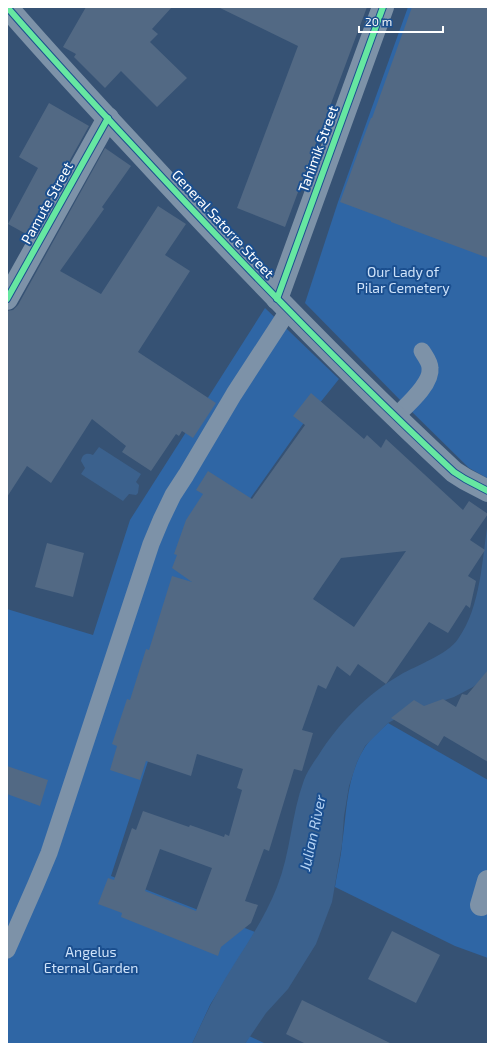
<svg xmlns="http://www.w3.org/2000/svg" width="495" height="1051" viewBox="0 0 495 1051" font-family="'Exo 2',sans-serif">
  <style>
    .green { fill: #2f66a5 }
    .water { fill: #3b618d }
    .building { fill: #526984; fill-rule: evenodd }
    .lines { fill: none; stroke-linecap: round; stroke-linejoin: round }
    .service { stroke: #7d92a8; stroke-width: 17 }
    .minor { stroke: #7d92a8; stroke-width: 22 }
    .tertiary { stroke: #7d92a8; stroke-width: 22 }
    .cycleway-casing { stroke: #1b4f8f; stroke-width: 8 }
    .cycleway { stroke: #66e7a1; stroke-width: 6 }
    .labels { text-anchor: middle; stroke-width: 4; stroke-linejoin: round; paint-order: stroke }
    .street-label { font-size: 14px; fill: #fff; stroke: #1b4f8f }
    .park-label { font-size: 14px; fill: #cfe3fa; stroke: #1b4f8f }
    .water-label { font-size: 15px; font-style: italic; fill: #b5d3f5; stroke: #1b4f8f }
  </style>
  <rect width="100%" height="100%" fill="#365274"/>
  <g class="green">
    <polygon points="408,7 488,7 487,478 469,468 406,406 305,303 338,202"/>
    <polygon points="265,308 339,379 303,424 218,544 111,876 255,932 210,1005 192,1044 7,1044 7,609 93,635 130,520"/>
    <path d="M388,723l100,57v178l-33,-12 -120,-59c2,-14 6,-29 7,-43 5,-32 4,-68 23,-97 6,-9 15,-16 23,-24z"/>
    <polygon points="249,1036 266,1044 245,1044"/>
  </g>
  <g class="water">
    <path d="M99,447l42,27 -5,8 3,3 -1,8 -2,2 -7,-1 -6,7 -42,-27 4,-6 -4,-7c1,-7 6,-9 12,-6z"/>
    <path d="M488,521v155l-15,11 -19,10 -45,15 -21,11 -23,23 -8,16 -8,24 -5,30 -2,28 -10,58 -16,42 -28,45 -22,24 -21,31h-53c12,-27 25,-53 41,-78 16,-25 33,-51 44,-79 14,-35 14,-72 27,-107 3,-8 9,-17 14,-24 20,-32 49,-62 82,-81 17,-10 47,-20 58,-36 23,-32 24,-80 30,-118z"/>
  </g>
  <g class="building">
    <polygon points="86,7 172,7 152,29 158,34 150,42 187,78 157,107 121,71 105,88 74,57 76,54 63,47"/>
    <polygon points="218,7 367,7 285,227 237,208 298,46"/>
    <polygon points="412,7 488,7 488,258 391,222 391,221 340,202 363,139 371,118 372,118"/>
    <polygon points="49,103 89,126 28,235 8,224 38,168 19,157"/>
    <polygon points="105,148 131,166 102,207 104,209 60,271 101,294 158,206 186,224 165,255 190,271 138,352 216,403 193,438 182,431 179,436 176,434 151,471 122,452 126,446 92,419 51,483 27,466 7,497 7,311 13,310 18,305"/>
    <path d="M311,393l53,46 3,-4 14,13 5,-9 77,71 6,-9 19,13 -18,26 15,10 -17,26 8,5 -6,27 -4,-3 -18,28 -19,-11 -43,62 -28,-20 -8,12 -13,-10 -11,23 -8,-4 -16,45 11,3 -11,38 -8,-2 -25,82 -5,-2 -19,52 13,4 -7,18 -30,24 -3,9 -97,-39 1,-4 -24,-9 10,-26 6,2 18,-52 4,2 7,-19 46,16 1,-2 34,12 1,-3 4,2 13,-46 -5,-2 6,-19 -46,-15 -6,22 -45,-15 -6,19 -30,-10 7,-24 -5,-2 15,-45 3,1 16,-51 3,1 23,-74 20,6 -20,-14 5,-13 -3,-1 12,-34 17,-26 -7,-4 12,-19 44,28 53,-74 -12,-9zM406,551l-52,76 -41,-28 28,-41zM160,849l52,19 -16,43 -51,-20z"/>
    <polygon points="47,543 84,553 73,597 35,587"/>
    <polygon points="488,670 488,762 444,736 438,746 391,718 414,700 424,706 443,699 456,707 462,694 467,695"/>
    <polygon points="7,766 48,780 40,806 7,794"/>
    <polygon points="392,931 440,955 416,1003 368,979"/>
    <polygon points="302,1000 392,1044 306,1044 286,1034"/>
  </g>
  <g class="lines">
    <g class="service">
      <path d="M396,416c11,-11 36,-32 34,-48 0,-6 -5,-12 -8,-17"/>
      <polyline points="7,950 36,884 49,853 151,544 161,520 173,495 186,475 234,394 288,311"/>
    </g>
    <g class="minor">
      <polyline points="7,299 108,118"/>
      <polyline points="277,299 383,7"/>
      <polyline points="481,905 488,881"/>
    </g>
    <path class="tertiary" d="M7,7c42,48 85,95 129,142 102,111 207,220 318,323l11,7 23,12"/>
    <g class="cycleway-casing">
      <g id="cycleway">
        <path d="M7,7c42,48 85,95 129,142 102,111 207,220 318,323l11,7 23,12"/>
        <polyline points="7,299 108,118"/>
        <polyline points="277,299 383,7"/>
      </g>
    </g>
    <use href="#cycleway" class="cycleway"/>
  </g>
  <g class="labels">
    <g class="street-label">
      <text transform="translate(318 149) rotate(-70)" y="5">Tahimik Street</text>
      <text transform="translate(47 203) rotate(-61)" y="5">Pamute Street</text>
      <text transform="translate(223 224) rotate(47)" y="5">General Satorre Street</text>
    </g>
    <g class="park-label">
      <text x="403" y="277">Our Lady of<tspan x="403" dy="16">Pilar Cemetery</tspan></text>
      <text x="91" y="957">Angelus<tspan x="91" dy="16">Eternal Garden</tspan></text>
    </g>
    <g class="water-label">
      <text transform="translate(313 833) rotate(-78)" y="5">Julian River</text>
    </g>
  </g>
  <rect width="495" height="1051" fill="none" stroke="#ffffff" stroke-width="16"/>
  <path d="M359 26v6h84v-6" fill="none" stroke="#ffffff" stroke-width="2"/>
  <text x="365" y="26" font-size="12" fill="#ffffff" stroke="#1b4f8f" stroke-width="3" paint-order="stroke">20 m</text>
</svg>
